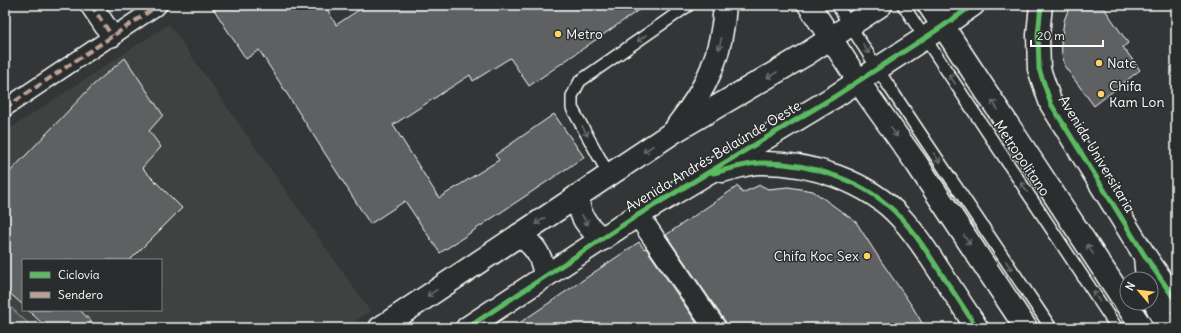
<svg xmlns="http://www.w3.org/2000/svg" width="1181" height="333" viewBox="0 0 1181 333" font-family="Delius,sans-serif">
  <style>
    .built { fill: #404243; fill-rule: evenodd }
    .green { fill: #4c4f50; stroke: #a6a7a8 }
    .building { fill: #5f6162; stroke: #fff }
    .lines { fill: none; stroke-linecap: round; stroke-linejoin: round }
    .service-casing { stroke: #fff; stroke-width: 14 }
    .pedestrian-casing { stroke: #fff; stroke-width: 19 }
    .minor-casing { stroke: #fff; stroke-width: 24 }
    .tertiary-casing { stroke: #fff; stroke-width: 25 }
    .primary-casing { stroke: #fff; stroke-width: 25 }
    .service { stroke: #2a2d2e; stroke-width: 11 }
    .pedestrian { stroke: #2a2d2e; stroke-width: 16 }
    .minor { stroke: #2a2d2e; stroke-width: 21 }
    .tertiary { stroke: #2a2d2e; stroke-width: 22 }
    .primary { stroke: #2a2d2e; stroke-width: 22 }
    .quiet { stroke: #bda197; stroke-width: 4; stroke-dasharray: 8 4; stroke-linecap: butt }
    .cycleway-casing { stroke: #2a2d2e; stroke-width: 8 }
    .cycleway { stroke: #5cba63; stroke-width: 5 }
    .oneway { stroke: #6a6c6d }
    .poi-dot { fill: #ffd166; stroke: #2a2d2e; stroke-width: 1.5 }
    .labels { text-anchor: middle; stroke-width: 3; stroke-linejoin: round; paint-order: stroke }
    .poi-label { font-size: 14px; fill: #fff; stroke: #2a2d2e; text-anchor: start }
    .street-label { font-size: 14px; fill: #fff; stroke: #2a2d2e }
  </style>
  <rect width="100%" height="100%" fill="#333536"/>
  <filter id="ink" filterUnits="userSpaceOnUse"><feTurbulence type="fractalNoise" baseFrequency=".025" numOctaves="2"/><feDisplacementMap in="SourceGraphic" scale="8" xChannelSelector="R" yChannelSelector="G"/><feConvolveMatrix kernelMatrix="1 2 1 2 8 2 1 2 1" color-interpolation-filters="sRGB"/></filter>
  <g filter="url(#ink)">
    <path class="built" d="M169,24l201,287 -26,17h-339v-196zM23,260h138v50h-138z"/>
    <polygon class="green" points="5,302 33,328 5,328"/>
    <g class="building">
      <polygon points="211,5 325,5 336,25 366,5 646,5 529,86 510,58 473,81 470,75 393,125 439,198 499,160 495,155 554,114 584,157 440,253 405,201 370,224 259,50 246,59"/>
      <polygon points="1070,5 1102,5 1128,43 1123,47 1140,70 1094,106 1065,67 1062,54 1061,42 1064,21"/>
      <polygon points="125,58 163,115 149,131 161,147 142,168 182,208 130,260 23,260 23,305 5,289 5,177 92,86"/>
      <polygon points="760,185 768,189 788,187 813,191 856,222 881,261 912,306 925,328 727,328 725,321 666,235 738,186 742,193"/>
      <polygon points="639,242 644,249 646,248 700,328 512,328"/>
      <polygon points="28,310 80,310 97,328 47,328"/>
    </g>
    <g class="lines">
      <g class="service-casing">
        <g id="service">
          <polyline points="837,5 890,88 1051,328"/>
          <polyline points="903,5 1117,328"/>
          <polyline points="609,175 572,108 572,96 580,81 689,5"/>
        </g>
      </g>
      <g class="pedestrian-casing">
        <polyline id="pedestrian" points="5,108 159,5"/>
      </g>
      <g class="minor-casing">
        <g id="minor">
          <polyline points="91,5 112,36"/>
          <polyline points="638,215 715,328"/>
        </g>
      </g>
      <g class="tertiary-casing">
        <g id="tertiary">
          <polyline points="1041,5 1038,35 1039,69 1051,104 1145,256 1176,301"/>
          <path d="M677,126c31,-39 45,-72 48,-121"/>
          <path d="M722,171c12,-3 26,-8 38,-8 49,-1 108,18 141,55 14,15 25,32 36,49 13,20 27,41 40,61"/>
          <path d="M577,196c3,21 9,30 26,43"/>
          <path d="M519,235c17,11 23,22 26,41"/>
          <polyline points="380,328 672,133 805,55 881,5"/>
          <polyline points="467,328 638,215 834,97 943,26 973,5"/>
        </g>
      </g>
      <g class="primary-casing">
        <g id="primary">
          <polyline points="809,5 867,94 917,164 1026,328"/>
          <polyline points="929,5 1142,328"/>
          <polyline points="1145,256 1147,279"/>
          <polyline points="1151,294 1167,328"/>
        </g>
      </g>
      <use href="#service" class="service"/>
      <use href="#pedestrian" class="pedestrian"/>
      <use href="#minor" class="minor"/>
      <use href="#tertiary" class="tertiary"/>
      <use href="#primary" class="primary"/>
      <g class="quiet">
        <polyline points="91,5 112,36"/>
        <polyline points="5,108 159,5"/>
        <polyline points="481,319 487,328"/>
      </g>
      <g class="cycleway-casing">
        <g id="cycleway">
          <polyline points="1041,5 1038,35 1039,69 1051,104 1145,256 1176,301"/>
          <path d="M713,173c14,-3 34,-10 47,-10 49,-1 108,18 141,55 14,15 25,32 36,49 13,20 27,41 40,61"/>
          <polyline points="467,328 638,215 834,97 943,26 973,5"/>
        </g>
      </g>
      <use href="#cycleway" class="cycleway"/>
    </g>
    <defs><path id="oneway-shaft" d="M-6 0H5M1.5-3L5.5 0L1.5 3" fill="none" stroke-width="1.6" stroke-linecap="round" stroke-linejoin="round"/></defs>
    <g class="oneway">
      <use href="#oneway-shaft" transform="translate(642 38) rotate(145)"/>
      <use href="#oneway-shaft" transform="translate(720 44) rotate(103)"/>
      <use href="#oneway-shaft" transform="translate(866 49) rotate(58)"/>
      <use href="#oneway-shaft" transform="translate(772 75) rotate(150)"/>
      <use href="#oneway-shaft" transform="translate(952 79) rotate(-124)"/>
      <use href="#oneway-shaft" transform="translate(995 105) rotate(-123)"/>
      <use href="#oneway-shaft" transform="translate(585 131) rotate(61)"/>
      <use href="#oneway-shaft" transform="translate(894 132) rotate(54)"/>
      <use href="#oneway-shaft" transform="translate(648 149) rotate(147)"/>
      <use href="#oneway-shaft" transform="translate(937 158) rotate(56)"/>
      <use href="#oneway-shaft" transform="translate(1024 187) rotate(-124)"/>
      <use href="#oneway-shaft" transform="translate(585 220) rotate(58)"/>
      <use href="#oneway-shaft" transform="translate(540 221) rotate(146)"/>
      <use href="#oneway-shaft" transform="translate(967 240) rotate(56)"/>
      <use href="#oneway-shaft" transform="translate(1090 249) rotate(-123)"/>
      <use href="#oneway-shaft" transform="translate(1009 266) rotate(56)"/>
      <use href="#oneway-shaft" transform="translate(432 293) rotate(146)"/>
      <use href="#oneway-shaft" transform="translate(1096 296) rotate(-124)"/>
    </g>
  </g>
  <g class="poi-dot">
    <circle cx="558" cy="34" r="4"/>
    <circle cx="1099" cy="63" r="4"/>
    <circle cx="1101" cy="94" r="4"/>
    <circle cx="867" cy="256" r="4"/>
  </g>
  <g class="labels">
    <g class="poi-label">
      <text x="566" y="39">Metro</text>
      <text x="1107" y="68">Natc</text>
      <text x="1109" y="91">Chifa<tspan x="1109" dy="16">Kam Lon</tspan></text>
      <text x="859" y="261" text-anchor="end">Chifa Koc Sex</text>
    </g>
    <g class="street-label">
      <text transform="translate(1097 154) rotate(59)" y="5">Avenida Universitaria</text>
      <text transform="translate(713 156) rotate(-31)" y="5">Avenida Andrés Belaúnde Oeste</text>
      <text transform="translate(1022 158) rotate(56)" y="5">Metropolitano</text>
    </g>
  </g>
  <rect width="1181" height="333" fill="none" stroke="#2a2d2e" stroke-width="20"/>
  <rect x="10" y="10" width="1161" height="313" fill="none" stroke="#fff" stroke-width="1.5" filter="url(#ink)"/>
  <rect x="22" y="259" width="140" height="52" fill="#2a2d2e" stroke="#7f8182"/>
  <rect x="30" y="272" width="20" height="6" fill="#5cba63" stroke="#7f8182"/>
  <text x="58" y="279" font-size="12" fill="#ffffff">Ciclovía</text>
  <rect x="30" y="292" width="20" height="6" fill="#bda197" stroke="#7f8182"/>
  <text x="58" y="299" font-size="12" fill="#ffffff">Sendero</text>
  <g transform="translate(1139 291) rotate(298)"><circle r="19" fill="#2a2d2e" stroke="#7f8182"/>
  <path d="M0-3L7 15L0 10L-7 15Z" fill="#ffd166"/>
  <text y="-6" font-size="11" font-weight="bold" text-anchor="middle" fill="#ffffff">N</text>
  </g>
  <path d="M1031 40v6h72v-6" fill="none" stroke="#ffffff" stroke-width="2"/>
  <text x="1037" y="40" font-size="12" fill="#ffffff" stroke="#2a2d2e" stroke-width="3" paint-order="stroke">20 m</text>
</svg>
